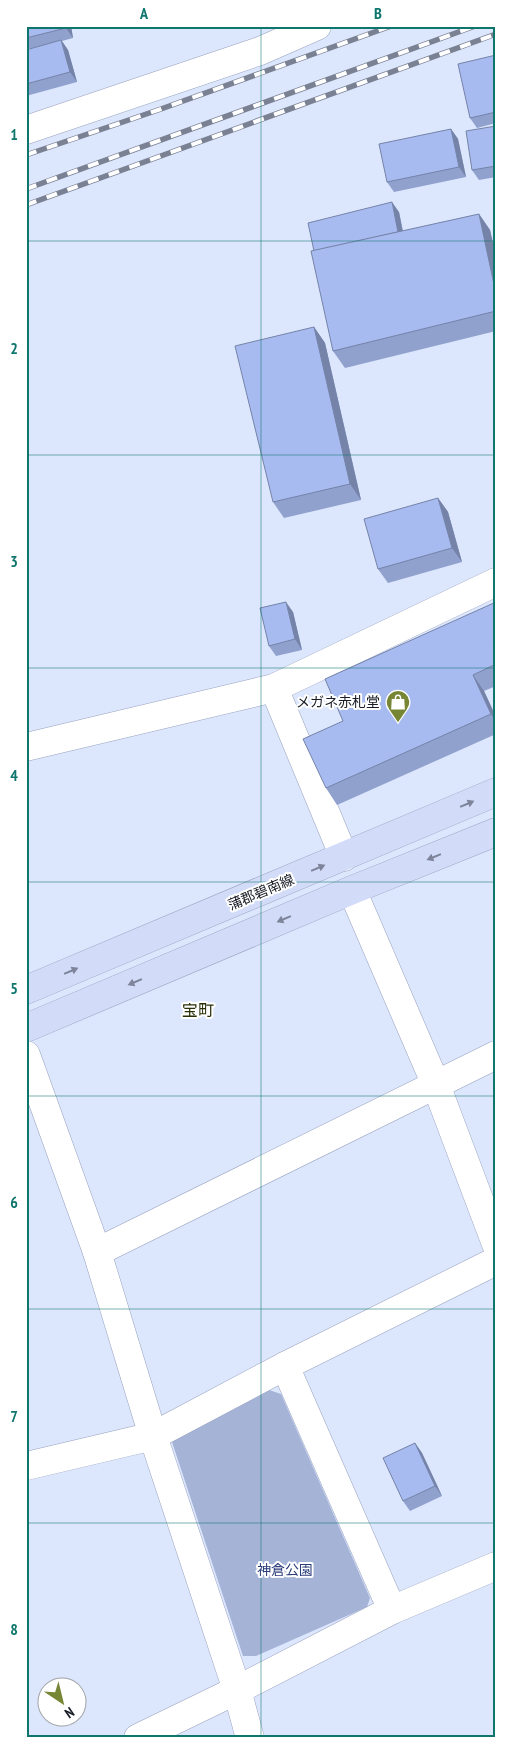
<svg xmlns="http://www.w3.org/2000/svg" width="522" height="1764" viewBox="0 0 522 1764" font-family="'PT Sans Narrow','Noto Sans JP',sans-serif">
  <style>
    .green { fill: #a5b3d7 }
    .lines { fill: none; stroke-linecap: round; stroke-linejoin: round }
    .street-casing { stroke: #99a3bf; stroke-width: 29 }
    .secondary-casing { stroke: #99a3bf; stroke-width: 29 }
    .street { stroke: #fff; stroke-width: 28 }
    .secondary { stroke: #d2dbf8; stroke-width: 28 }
    .rail-casing { stroke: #7a8192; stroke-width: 5.5 }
    .rail { stroke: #fff; stroke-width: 4; stroke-dasharray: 11; stroke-linecap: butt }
    .wall { fill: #90a1ce }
    .shaded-wall { fill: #7583a8 }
    .building { fill: #a7bbf0; stroke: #7583a8 }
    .oneway { fill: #7e859a }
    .grid { fill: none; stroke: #0f766e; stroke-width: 1; stroke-opacity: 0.55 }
    .labels { text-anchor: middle; stroke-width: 4; stroke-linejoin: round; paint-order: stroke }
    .poi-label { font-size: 14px; fill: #181c26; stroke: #fff; text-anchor: end }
    .street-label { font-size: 14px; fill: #181c26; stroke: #fff }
    .park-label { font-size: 14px; fill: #2b3d7b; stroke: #fff }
    .quarter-label { font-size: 16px; fill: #293008; stroke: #fff }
    .neatline { fill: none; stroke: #0f766e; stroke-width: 2 }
    .grid-label { font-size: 16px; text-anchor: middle; font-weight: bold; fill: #0f766e }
  </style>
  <rect width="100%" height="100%" fill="#dce6fd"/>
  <polygon class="green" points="269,1390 281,1394 370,1598 367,1607 256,1656 243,1656 172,1442 180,1433"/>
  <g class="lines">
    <g class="street-casing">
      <g id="street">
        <polyline points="26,130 260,51 317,26"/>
        <polyline points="274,688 344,857"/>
        <polyline points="26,747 274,688 496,582"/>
        <polyline points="352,890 436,1085 496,1244"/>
        <polyline points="26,1055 97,1252 153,1436 237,1690 250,1738"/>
        <polyline points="97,1252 496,1055"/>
        <polyline points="285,1366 392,1610"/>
        <polyline points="26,1466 153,1436 285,1366 496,1261"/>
        <polyline points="138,1738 237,1690 392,1610 496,1566"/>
      </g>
    </g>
    <g class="secondary-casing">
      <g id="secondary">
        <polyline points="26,990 496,792"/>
        <polyline points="26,1028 352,890 496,832"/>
      </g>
    </g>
    <use href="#street" class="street"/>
    <use href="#secondary" class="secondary"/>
    <g class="rail-casing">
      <g id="rail">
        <polyline points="26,155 161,109 391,26"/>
        <polyline points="26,189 475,26"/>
        <polyline points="26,205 496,34"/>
      </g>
    </g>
    <use href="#rail" class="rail"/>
  </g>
  <g class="wall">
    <polygon points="26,26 71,26 73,38 62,41 68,50 77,82 26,96 26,50 30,49 26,43"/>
    <polygon points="496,55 496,123 477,128 470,118"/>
    <polygon points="496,126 496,177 479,180 472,170"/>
    <polygon points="451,129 458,139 466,177 394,192 387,182"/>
    <polygon points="399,212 403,231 479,214 490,230 496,256 496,331 345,368 333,351 314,251"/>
    <polygon points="314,327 325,343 361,500 284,518 273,502"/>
    <polygon points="438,498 448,512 462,562 388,583 378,569"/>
    <polygon points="496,602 496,686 484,691 496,717 496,734 337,805 326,788"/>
    <polygon points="293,612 302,650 276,656 269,646"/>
    <polygon points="415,1443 422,1453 442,1496 410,1511 403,1501"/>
  </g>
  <g class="shaded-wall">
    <polygon points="66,26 71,26 73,38 66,28"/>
    <polygon points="61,40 68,50 77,82 70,72"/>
    <polygon points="451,129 458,139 466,177 459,167"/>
    <polygon points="392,202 399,212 406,249 399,239"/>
    <polygon points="479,214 490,230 496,256 496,294"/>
    <polygon points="314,327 325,343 361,500 350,484"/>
    <polygon points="438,498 448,512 462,562 452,548"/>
    <polygon points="286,602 293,612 302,650 295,639"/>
    <polygon points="473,675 484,691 496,717 496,722 491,714"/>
    <polygon points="415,1443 422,1453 442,1496 435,1486"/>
  </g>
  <g class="building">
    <polygon points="26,26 66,26 66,28 26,38"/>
    <polygon points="61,40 70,72 26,84 26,50"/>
    <polygon points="496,55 496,112 470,118 458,64"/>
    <polygon points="496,126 496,166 472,170 466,131"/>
    <polygon points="451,129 459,167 387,182 379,144"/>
    <polygon points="392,202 398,232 314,251 308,223"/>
    <polygon points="479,214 496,294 496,311 333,351 311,251"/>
    <polygon points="314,327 350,484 273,502 235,346"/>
    <polygon points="438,498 452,548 378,569 364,519"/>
    <polygon points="286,602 295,639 269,646 260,608"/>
    <polygon points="496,602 496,644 493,646 496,651 496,664 473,675 491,714 326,788 303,739 343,721 325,679"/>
    <polygon points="415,1443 435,1486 403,1501 383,1458"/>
  </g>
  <defs><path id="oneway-solid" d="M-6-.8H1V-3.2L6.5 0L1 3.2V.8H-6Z" transform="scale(1.25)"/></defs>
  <g class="oneway">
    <use href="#oneway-solid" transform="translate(467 804) rotate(-23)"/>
    <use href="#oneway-solid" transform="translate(434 857) rotate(158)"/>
    <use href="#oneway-solid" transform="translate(318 868) rotate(-23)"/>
    <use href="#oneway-solid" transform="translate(284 919) rotate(157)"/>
    <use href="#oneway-solid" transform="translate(71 971) rotate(-23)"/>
    <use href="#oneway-solid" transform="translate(135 982) rotate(157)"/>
  </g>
  <path class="grid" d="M261,26v1712M26,241h470M26,455h470M26,668h470M26,882h470M26,1096h470M26,1309h470M26,1523h470"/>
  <defs>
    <g id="shop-pin" transform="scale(1.25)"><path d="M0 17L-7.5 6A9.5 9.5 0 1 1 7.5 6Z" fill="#778635" stroke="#fff"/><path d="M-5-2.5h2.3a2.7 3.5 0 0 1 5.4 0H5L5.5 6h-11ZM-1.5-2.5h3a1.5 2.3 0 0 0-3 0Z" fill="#fff"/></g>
  </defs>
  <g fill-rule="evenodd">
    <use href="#shop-pin" x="398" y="702"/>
  </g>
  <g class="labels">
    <g class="poi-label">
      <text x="380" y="707">メガネ赤札堂</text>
    </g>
    <g class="street-label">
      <text transform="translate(261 892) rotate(-23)" y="5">蒲郡碧南線</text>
    </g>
    <g class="park-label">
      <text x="285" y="1575">神倉公園</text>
    </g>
    <g class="quarter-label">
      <text x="198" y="1016">宝町</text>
    </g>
  </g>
  <rect width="522" height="1764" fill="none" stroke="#ffffff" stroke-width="55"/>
  <g transform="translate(62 1702) rotate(145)"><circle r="24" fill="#ffffff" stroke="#a3a4a8"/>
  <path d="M0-4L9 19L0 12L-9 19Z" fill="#778635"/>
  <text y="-8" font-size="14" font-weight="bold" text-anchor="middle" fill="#181c26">N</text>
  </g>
  <rect x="28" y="28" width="466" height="1708" class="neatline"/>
  <g class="grid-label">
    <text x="144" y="19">A</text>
    <text x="378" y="19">B</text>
    <text x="14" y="140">1</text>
    <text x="14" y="354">2</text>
    <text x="14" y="567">3</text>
    <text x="14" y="781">4</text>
    <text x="14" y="994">5</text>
    <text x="14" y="1208">6</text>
    <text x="14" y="1422">7</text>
    <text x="14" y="1635">8</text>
  </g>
</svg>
